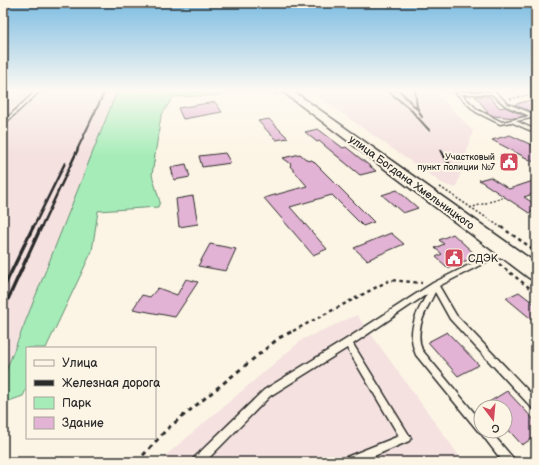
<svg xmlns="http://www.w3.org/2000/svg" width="539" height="465" viewBox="0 0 539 465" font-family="'Balsamiq Sans',sans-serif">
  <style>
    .built { fill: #f4e1e0 }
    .green { fill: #a6ecb8; stroke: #688c72 }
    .building { fill: #e2b3d4; stroke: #2b2b2b }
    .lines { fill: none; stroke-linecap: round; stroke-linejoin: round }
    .lane-casing { stroke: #2b2b2b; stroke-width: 3 }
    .secondary-casing { stroke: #2b2b2b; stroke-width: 3 }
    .path-far2 { stroke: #2b2b2b; stroke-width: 1.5; stroke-dasharray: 2 2; stroke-linecap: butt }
    .path-far1 { stroke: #2b2b2b; stroke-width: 2.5; stroke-dasharray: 3.5 3.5; stroke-linecap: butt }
    .path { stroke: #2b2b2b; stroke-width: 3; stroke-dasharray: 4.5 4.5; stroke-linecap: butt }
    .lane { fill: #fcf5e5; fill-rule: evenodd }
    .secondary { fill: #fcf5e5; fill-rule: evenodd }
    .rail-far2 { stroke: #2b2b2b; stroke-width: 2 }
    .rail-far1 { stroke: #2b2b2b; stroke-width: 2.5 }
    .rail { stroke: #2b2b2b; stroke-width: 3.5 }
    .labels { text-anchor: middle; stroke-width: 4; stroke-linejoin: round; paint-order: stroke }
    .far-poi-label { font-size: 9px; fill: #2b2b2b; stroke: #fcf5e5; text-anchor: end }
    .street-label { font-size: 11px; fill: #2b2b2b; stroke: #fcf5e5 }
    .poi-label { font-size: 11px; fill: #2b2b2b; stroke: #fcf5e5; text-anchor: start }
  </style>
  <rect width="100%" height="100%" fill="#fcf5e5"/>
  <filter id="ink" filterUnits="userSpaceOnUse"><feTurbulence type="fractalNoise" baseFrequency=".025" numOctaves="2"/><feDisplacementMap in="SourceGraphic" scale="8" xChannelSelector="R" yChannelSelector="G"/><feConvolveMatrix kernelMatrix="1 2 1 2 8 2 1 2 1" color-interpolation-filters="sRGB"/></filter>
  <g filter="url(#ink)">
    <g class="built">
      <polygon points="3,91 117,91 3,378"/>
      <polygon points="310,91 435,91 473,131 456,188 443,184"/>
      <polygon points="357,315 460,457 448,462 158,462 303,339"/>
    </g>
    <polygon class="green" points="117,91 220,91 220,95 173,97 161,116 152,175 160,202 158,207 98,211 92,251 46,348 27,348 27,388 23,396 3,403 3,378"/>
    <g class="building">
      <polygon points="475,96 489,96 500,108 505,107 525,116 516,118 494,116 486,112 488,112"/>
      <polygon points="536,98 536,113 514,105"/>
      <polygon points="215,102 222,112 183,119 178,108"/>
      <polygon points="269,119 288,138 276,140 258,121"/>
      <polygon points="318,129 343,148 346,147 376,171 360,175 319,141 317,142 305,132"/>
      <polygon points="510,135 536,147 536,163 492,140"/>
      <polygon points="225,153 231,163 202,167 199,156"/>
      <polygon points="300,154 308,161 312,160 374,222 363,226 332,195 290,207 327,249 313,255 264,198 307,186 290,166 291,164 283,158"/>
      <polygon points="186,164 190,177 174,180 171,167"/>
      <polygon points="490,177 509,189 536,180 536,193 524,197 536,205 536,210 529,213 479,180"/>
      <polygon points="397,190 418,208 403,213 382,195"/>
      <polygon points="193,196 198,224 179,227 176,199"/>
      <polygon points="391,233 404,244 367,260 354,248"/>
      <polygon points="453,234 477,256 448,268 436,257 442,254 435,248 444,244 439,240"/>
      <polygon points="210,244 236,249 226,271 198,266"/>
      <polygon points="186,279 198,282 175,317 133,309 142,295 150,297 158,288 177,295"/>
      <polygon points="519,292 536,305 536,323 506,298"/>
      <polygon points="447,332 479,365 458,376 428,342"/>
      <polygon points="507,391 536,422 536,436 522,445 505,426 505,407 481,407"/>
    </g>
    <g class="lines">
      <g class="lane-casing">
        <g id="lane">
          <polygon points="36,91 40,91 3,125 3,122"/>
          <path d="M492,91l3,1 13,12 28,11v2l-20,4 20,9v3l-25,-11 -11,2 -24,-12 -20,-19 2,-1h32zM461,94h31l14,12 24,10 -28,6 -24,-12z"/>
          <path d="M508,254h2l1,2 -1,2 -18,1 -53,27 17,29 80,84v12l-3,-2 -83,-90 -15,-27c-9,19 -21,37 -13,58l59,71v10h9l23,27 1,4h-11l-23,-30 -2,-1 -62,-76c-10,-24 0,-41 11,-61l-74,50 56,91 2,3 -2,3 -49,21h-17l1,-4 55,-22 -52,-88 -77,48 -65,66h-12l1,-4 70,-68 81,-50 88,-57 56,-28z"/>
        </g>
      </g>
      <g class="secondary-casing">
        <polygon id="secondary" points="282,91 293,91 536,263 536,281 529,278"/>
      </g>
      <g class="path-far2">
        <polyline points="273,91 278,95"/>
        <polyline points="510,99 536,93"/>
        <polyline points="440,187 502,228"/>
        <polyline points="470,208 505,197"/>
      </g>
      <g class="path-far1">
        <polyline points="501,227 536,251"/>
        <polyline points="499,264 536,293"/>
        <polyline points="293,331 390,280 422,283"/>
      </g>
      <polyline class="path" points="137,462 167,429 279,338 295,330"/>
      <use href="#lane" class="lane"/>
      <use href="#secondary" class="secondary"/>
      <g class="rail-far2">
        <polyline points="388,91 410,109 429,130"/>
        <polyline points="400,91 417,109"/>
        <polyline points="415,91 417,107 422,117"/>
        <polyline points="3,92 5,91"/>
        <polyline points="77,150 105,91"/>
      </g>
      <g class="rail-far1">
        <polyline points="441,151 450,165"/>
        <polyline points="33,228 65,163"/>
        <polyline points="41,228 78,149"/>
      </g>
      <g class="rail">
        <polyline points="3,289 33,227"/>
        <polyline points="3,310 41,227"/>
      </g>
    </g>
  </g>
  <linearGradient id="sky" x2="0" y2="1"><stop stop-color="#7cbce2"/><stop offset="0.58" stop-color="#fefaf3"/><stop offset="1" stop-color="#fefaf3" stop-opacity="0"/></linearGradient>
  <rect width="539" height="156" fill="url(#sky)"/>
  <defs>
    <g id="civic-square" transform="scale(1)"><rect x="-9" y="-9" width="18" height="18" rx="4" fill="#d1495b" stroke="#fcf5e5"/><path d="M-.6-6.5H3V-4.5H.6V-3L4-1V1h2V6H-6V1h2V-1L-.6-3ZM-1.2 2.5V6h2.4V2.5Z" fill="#fff"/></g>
  </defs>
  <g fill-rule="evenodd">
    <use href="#civic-square" x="509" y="162"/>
    <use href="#civic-square" x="454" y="258"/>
  </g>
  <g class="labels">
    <g class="far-poi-label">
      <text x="495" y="160">Участковый<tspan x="495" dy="10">пункт полиции №7</tspan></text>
    </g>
    <g class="street-label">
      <text transform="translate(412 182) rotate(36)" y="4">улица Богдана Хмельницкого</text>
    </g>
    <g class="poi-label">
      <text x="468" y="262">СДЭК</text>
    </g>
  </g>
  <rect width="539" height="465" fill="none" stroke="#fcf5e5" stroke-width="16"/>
  <rect x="8" y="8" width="523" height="449" fill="none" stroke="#2b2b2b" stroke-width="1.5" filter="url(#ink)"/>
  <rect x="26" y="347" width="130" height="92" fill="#fcf5e5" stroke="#a8a49b"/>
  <rect x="34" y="360" width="20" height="6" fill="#fcf5e5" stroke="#a8a49b"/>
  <text x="62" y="367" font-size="12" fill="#2b2b2b">Улица</text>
  <rect x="34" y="380" width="20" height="6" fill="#2b2b2b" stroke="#a8a49b"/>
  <text x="62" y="387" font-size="12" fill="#2b2b2b">Железная дорога</text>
  <rect x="34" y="397" width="20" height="12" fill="#a6ecb8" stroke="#a8a49b"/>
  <text x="62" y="407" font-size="12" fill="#2b2b2b">Парк</text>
  <rect x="34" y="417" width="20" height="12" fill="#e2b3d4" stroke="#a8a49b"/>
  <text x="62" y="427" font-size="12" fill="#2b2b2b">Здание</text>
  <g transform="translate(493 419) rotate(164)"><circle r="19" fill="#fcf5e5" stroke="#a8a49b"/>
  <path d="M0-3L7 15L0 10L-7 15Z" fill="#d1495b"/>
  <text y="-6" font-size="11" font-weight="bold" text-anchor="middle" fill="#2b2b2b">С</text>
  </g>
</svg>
